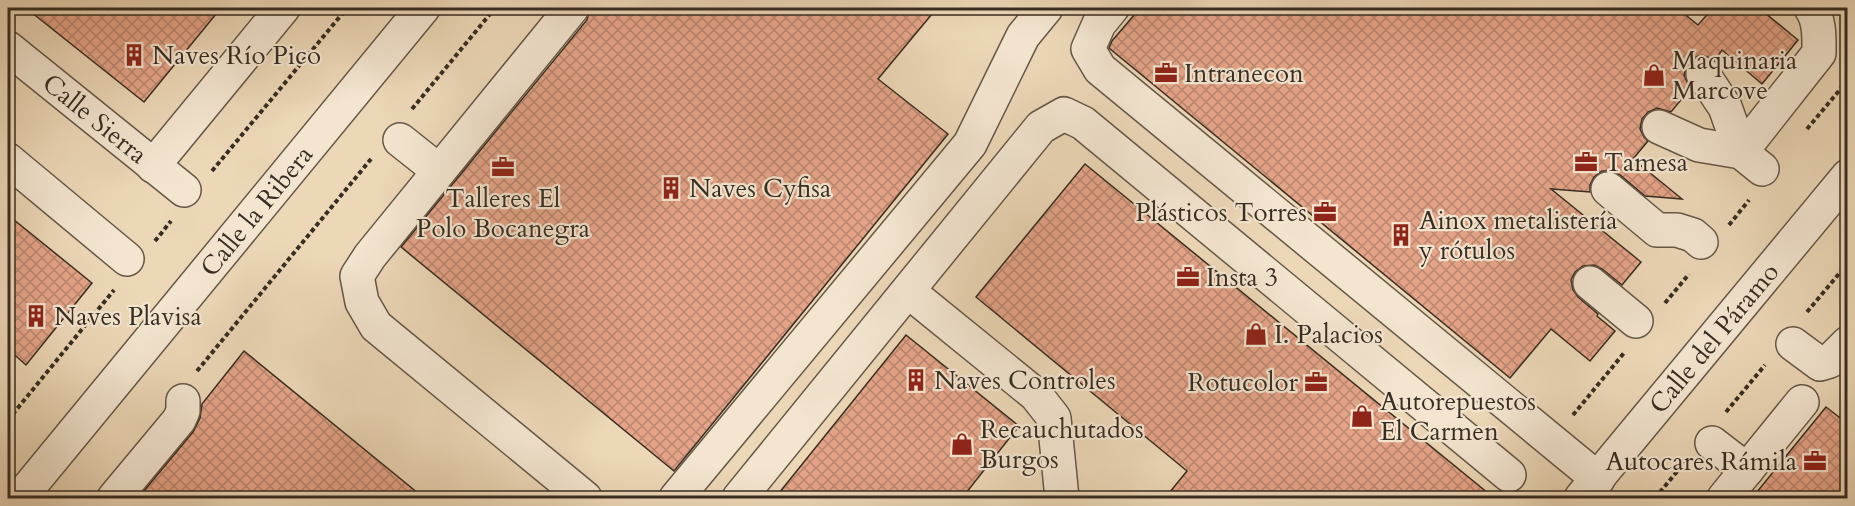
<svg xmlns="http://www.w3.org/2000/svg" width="1855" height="506" viewBox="0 0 1855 506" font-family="Cardo,serif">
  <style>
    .building { fill: url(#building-cross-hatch); stroke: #372d22; stroke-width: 1.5 }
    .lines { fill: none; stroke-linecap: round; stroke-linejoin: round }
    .minor-casing { stroke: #645847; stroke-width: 36 }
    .path { stroke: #372d22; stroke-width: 4; stroke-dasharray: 4.5 3; stroke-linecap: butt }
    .minor { stroke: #f3e5d0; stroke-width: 33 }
    .labels { text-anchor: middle; stroke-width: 4.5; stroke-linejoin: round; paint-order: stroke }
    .poi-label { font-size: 26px; fill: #372d22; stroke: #f3e5d0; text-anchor: start }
    .street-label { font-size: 26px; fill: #372d22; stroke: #f3e5d0 }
  </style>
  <defs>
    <pattern id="building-cross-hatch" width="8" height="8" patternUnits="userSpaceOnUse" patternTransform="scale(1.5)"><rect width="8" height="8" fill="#e5a488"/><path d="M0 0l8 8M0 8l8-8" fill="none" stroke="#ba866f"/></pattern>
  </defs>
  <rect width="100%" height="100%" fill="#ecd7b7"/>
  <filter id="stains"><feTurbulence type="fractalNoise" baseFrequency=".00333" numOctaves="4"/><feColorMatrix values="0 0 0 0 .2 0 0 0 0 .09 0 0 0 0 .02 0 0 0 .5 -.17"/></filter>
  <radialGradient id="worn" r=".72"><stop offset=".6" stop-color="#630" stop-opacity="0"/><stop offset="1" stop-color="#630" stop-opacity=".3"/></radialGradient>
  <g class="building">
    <polygon points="26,8 221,8 144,102"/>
    <polygon points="590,8 937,8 878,79 948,134 674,471 401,247 587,20"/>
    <polygon points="1140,8 1677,8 1698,25 1713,8 1759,8 1798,40 1762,84 1722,50 1715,60 1702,55 1693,58 1687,65 1684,75 1690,89 1671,112 1657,108 1648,112 1642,119 1640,129 1644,137 1648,141 1633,159 1682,199 1645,196 1620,175 1611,171 1602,171 1594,177 1590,185 1590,192 1551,189 1641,262 1622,285 1602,269 1594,265 1583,266 1575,272 1571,280 1573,290 1578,297 1598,314 1597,316 1615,331 1590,361 1551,329 1510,378 1109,48 1112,41"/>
    <polygon points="1085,164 1494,498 1165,498 1187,471 976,297"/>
    <polygon points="8,215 92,283 26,365 8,349"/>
    <polygon points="906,335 1019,426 962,498 775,498"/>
    <polygon points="244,351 424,498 138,498 193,432 200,418 202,404"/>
    <polygon points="1826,407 1848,424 1848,498 1752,498"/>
  </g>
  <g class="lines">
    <g class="minor-casing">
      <g id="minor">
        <polyline points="572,8 370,256 357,276 362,302 376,326 585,498"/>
        <polyline points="1112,8 1099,24 1088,49 1100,69 1598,479"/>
        <path id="s1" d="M8,48l176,142"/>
        <polyline points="1703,74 1725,107 1741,152 1762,169"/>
        <path d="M1659,127l40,18 42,7 78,-99c0,-15 1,-32 -8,-45"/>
        <polyline points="400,140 439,171"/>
        <polyline points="8,160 127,259"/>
        <polyline points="153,166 283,8"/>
        <polyline points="1608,189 1657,230 1677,230 1693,235 1701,242"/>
        <polyline points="1590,283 1636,321"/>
        <polyline points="908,291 1036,395 1054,418 1062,498"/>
        <polyline points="1793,344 1820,364 1830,361 1848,343"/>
        <polyline points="1712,443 1747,470"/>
        <path id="s2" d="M20,498l403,-490"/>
        <polyline points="114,498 179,420 183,411 183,401"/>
        <polyline points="676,498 970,144 1023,36 1046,8"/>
        <polyline points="739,498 1041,127 1064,114 1083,123 1509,475"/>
        <path id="s3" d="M1581,498l267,-322"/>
        <polyline points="1724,498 1802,402"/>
      </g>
    </g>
    <g class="path">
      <polyline points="412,109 495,8"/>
      <polyline points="1807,129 1848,80"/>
      <polyline points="212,171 347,8"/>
      <polyline points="1729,225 1749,200"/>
      <polyline points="155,241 171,221"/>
      <polyline points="1665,303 1689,274"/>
      <polyline points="1807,312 1848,263"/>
      <polyline points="197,371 371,159"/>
      <polyline points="1726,412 1765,365"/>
      <polyline points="1573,415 1624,353"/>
      <polyline points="8,420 114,290"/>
      <polyline points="1655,498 1685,462"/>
    </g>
    <use href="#minor" class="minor"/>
  </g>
  <defs>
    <g id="building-bare" transform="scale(1.8)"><path d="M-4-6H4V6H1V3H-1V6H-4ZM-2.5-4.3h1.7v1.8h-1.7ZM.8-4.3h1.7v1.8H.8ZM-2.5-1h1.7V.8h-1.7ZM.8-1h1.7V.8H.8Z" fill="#8f2418" stroke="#f3e5d0" stroke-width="2.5" paint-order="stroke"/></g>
    <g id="office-bare" transform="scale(1.8)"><path d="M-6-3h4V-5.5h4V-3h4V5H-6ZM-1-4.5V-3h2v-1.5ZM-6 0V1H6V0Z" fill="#8f2418" stroke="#f3e5d0" stroke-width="2.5" paint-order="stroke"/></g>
    <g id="shop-bare" transform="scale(1.8)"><path d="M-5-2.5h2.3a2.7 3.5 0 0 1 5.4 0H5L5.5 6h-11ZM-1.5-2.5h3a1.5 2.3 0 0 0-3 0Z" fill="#8f2418" stroke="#f3e5d0" stroke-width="2.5" paint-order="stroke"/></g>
  </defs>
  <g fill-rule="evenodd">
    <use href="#building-bare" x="134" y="55"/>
    <use href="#office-bare" x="1166" y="73"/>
    <use href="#shop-bare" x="1654" y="75"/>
    <use href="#office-bare" x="1586" y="162"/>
    <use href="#office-bare" x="503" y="167"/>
    <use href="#building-bare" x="671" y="188"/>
    <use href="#office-bare" x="1325" y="212"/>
    <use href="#building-bare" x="1401" y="235"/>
    <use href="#office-bare" x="1188" y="277"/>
    <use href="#building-bare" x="36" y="316"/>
    <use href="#shop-bare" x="1256" y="334"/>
    <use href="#building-bare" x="916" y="380"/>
    <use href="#office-bare" x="1316" y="382"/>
    <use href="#shop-bare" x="1362" y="416"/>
    <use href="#shop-bare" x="962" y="444"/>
    <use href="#office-bare" x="1815" y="461"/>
  </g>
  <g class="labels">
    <g class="poi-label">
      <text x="152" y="64">Naves Río Pico</text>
      <text x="1672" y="69">Maquinaria<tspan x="1672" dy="30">Marcove</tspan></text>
      <text x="1184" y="82">Intranecon</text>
      <text x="1604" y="171">Tamesa</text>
      <text x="689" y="197">Naves Cyfisa</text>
      <text x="503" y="207" text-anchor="middle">Talleres El<tspan x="503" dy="30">Polo Bocanegra</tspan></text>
      <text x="1307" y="221" text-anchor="end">Plásticos Torres</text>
      <text x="1419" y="229">Ainox metalistería<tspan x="1419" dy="30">y rótulos</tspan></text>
      <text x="1206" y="286">Insta 3</text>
      <text x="54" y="325">Naves Plavisa</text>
      <text x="1274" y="343">I. Palacios</text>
      <text x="934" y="389">Naves Controles</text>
      <text x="1298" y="391" text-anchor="end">Rotucolor</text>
      <text x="1380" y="410">Autorepuestos<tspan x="1380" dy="30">El Carmen</tspan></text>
      <text x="980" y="438">Recauchutados<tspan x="980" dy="30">Burgos</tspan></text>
      <text x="1797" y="470" text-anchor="end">Autocares Rámila</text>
    </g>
    <g class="street-label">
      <text dy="9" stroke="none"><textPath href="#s1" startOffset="112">Calle Sierra</textPath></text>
      <text dy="9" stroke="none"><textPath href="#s2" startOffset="372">Calle la Ribera</textPath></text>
      <text dy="9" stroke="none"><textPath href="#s3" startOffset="208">Calle del Páramo</textPath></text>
    </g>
  </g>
  <rect width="1855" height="506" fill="none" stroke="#ecd7b7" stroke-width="30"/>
  <rect x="9" y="9" width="1837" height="488" fill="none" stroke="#372d22" stroke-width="3"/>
  <rect x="15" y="15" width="1825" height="476" fill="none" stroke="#372d22" stroke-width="1.5"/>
  <rect width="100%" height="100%" filter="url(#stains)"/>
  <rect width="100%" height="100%" fill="url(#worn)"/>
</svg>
